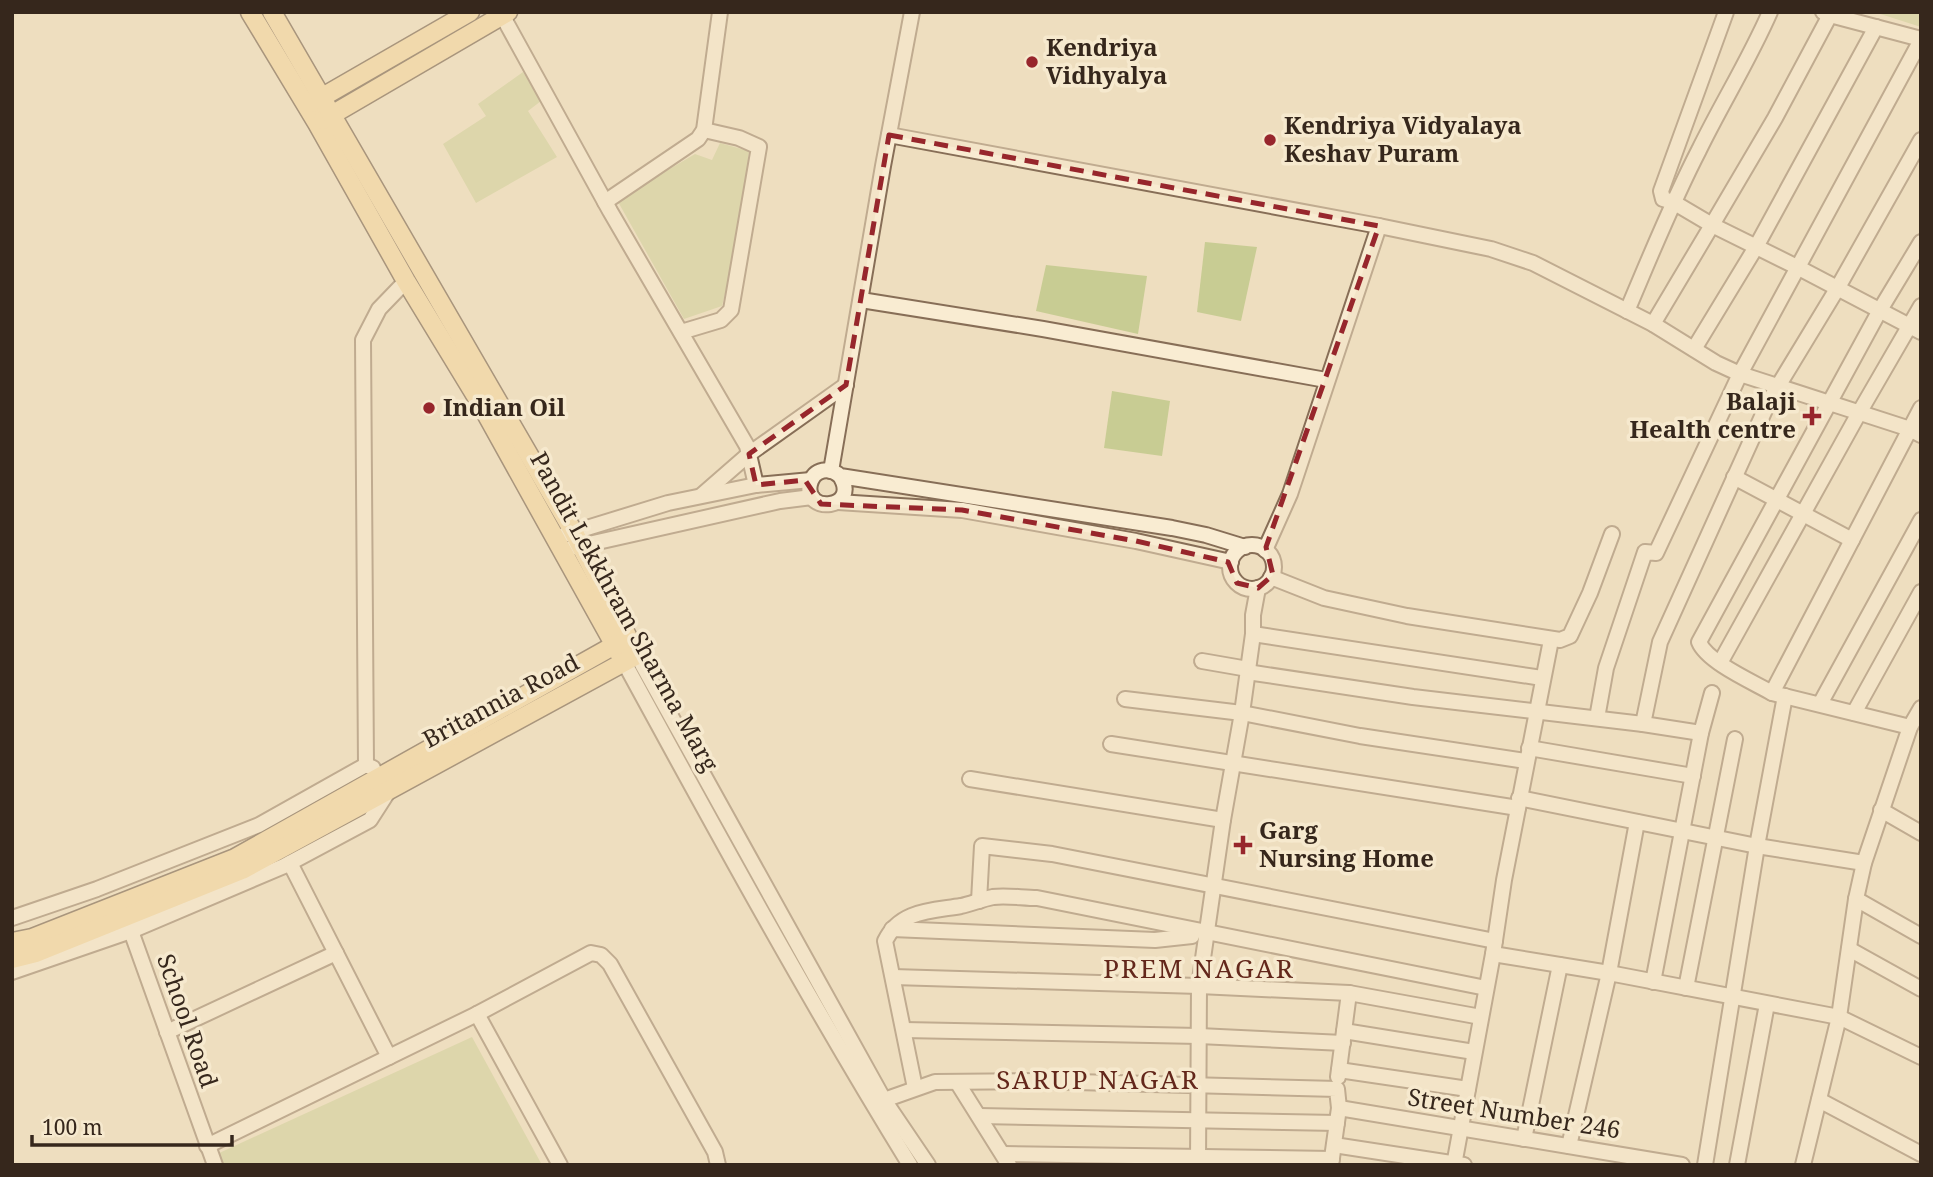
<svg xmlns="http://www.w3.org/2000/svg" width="1933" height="1177" viewBox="0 0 1933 1177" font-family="'Noto Serif',serif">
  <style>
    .green { fill: #c8cc93 }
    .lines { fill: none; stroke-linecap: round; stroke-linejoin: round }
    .minor-casing { stroke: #876e57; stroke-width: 18 }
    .major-casing { stroke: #543d2c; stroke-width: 21 }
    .minor { stroke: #f9ecd2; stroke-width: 14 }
    .major { stroke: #f3d295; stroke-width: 18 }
    .marked { fill: none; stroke: #97262c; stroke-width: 5; stroke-dasharray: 14 9; stroke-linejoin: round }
    .poi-dot { fill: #97262c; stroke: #f6e9ce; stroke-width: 2.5 }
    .labels { text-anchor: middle; stroke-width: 7; stroke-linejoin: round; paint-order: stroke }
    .poi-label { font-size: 24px; font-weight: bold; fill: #36271c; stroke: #f6e9ce; text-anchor: start }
    .street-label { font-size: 24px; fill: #36271c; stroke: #f6e9ce }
    .neighbourhood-label { font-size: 26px; letter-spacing: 2px; fill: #63271b; stroke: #f6e9ce }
  </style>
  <rect width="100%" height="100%" fill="#eedebf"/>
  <g class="green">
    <polygon points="1874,12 1921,12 1921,27"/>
    <polygon points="523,72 541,101 528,111 557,157 476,203 443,144 486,116 478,104"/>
    <polygon points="720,143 749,151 740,231 722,306 684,319 617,200 695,154 712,160"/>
    <polygon points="1205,242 1257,247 1241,321 1197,312"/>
    <polygon points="1046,265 1147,276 1138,334 1036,311"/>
    <polygon points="1112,391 1170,401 1162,456 1104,448"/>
    <polygon points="472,1037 542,1165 221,1165 217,1154"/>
  </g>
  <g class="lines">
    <g class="minor-casing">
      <g id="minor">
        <polyline points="1823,12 1830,15 1775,118 1712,225 1799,268 1921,332"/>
        <polyline points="502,15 610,211 747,446 756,485"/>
        <polyline points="1830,15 1921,39"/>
        <polyline points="889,135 1379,226 1290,494 1265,550"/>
        <polyline points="605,202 698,139 704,130 720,12"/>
        <polyline points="1379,226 1491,249 1533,263 1653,324 1716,363 1740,374 1910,429 1921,435"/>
        <polyline points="861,300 1043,329 1326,380"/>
        <path d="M1627,311c23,-54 45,-109 72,-161 23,-47 50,-90 71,-138"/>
        <polyline points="1653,324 1712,225 1673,202 1663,199 1661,191 1726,12"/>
        <polyline points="681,332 721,320 731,310 759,147 739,138 704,130"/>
        <polyline points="1694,349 1756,247 1876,27"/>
        <polyline points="831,471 883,166 912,12"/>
        <path d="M840,476c21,33 -37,39 -30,8 4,-16 20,-17 30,-8l332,52 34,7 39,12"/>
        <polyline points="1734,477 1852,540"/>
        <polyline points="702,495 749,454 846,385"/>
        <polyline points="838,502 962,510 1136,541 1231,562"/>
        <polyline points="564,535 668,503 756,485 811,480"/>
        <circle cx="1252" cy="567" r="22"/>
        <polyline points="571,548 780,501 812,497"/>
        <polyline points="1271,577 1324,598 1407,616 1560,640 1570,636 1590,593 1612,534"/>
        <polyline points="1253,634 1542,678"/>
        <polyline points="1551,640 1504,880 1493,954 1609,973 1839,1017 1921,1057"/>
        <polyline points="637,655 884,1100 928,1165"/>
        <polyline points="1202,661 1248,669"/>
        <path d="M624,662c92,169 185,339 286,503"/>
        <polyline points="1720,663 1859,413 1921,306"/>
        <polyline points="1247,672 1413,697 1643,724"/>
        <path d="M1772,693c-19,-11 -65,-31 -73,-51l181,-332 41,-68"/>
        <polyline points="1125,699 1242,713 1360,736 1526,761"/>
        <polyline points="1820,704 1921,520"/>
        <polyline points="1854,713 1921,592"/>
        <polyline points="1597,718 1606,668 1645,552 1656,553 1740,374 1921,40"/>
        <polyline points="1910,727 1772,693 1921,408"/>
        <polyline points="1701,733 1643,724 1660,642 1769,401 1837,289 1921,140"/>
        <polyline points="1111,744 1518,808"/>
        <polyline points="1529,748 1693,776"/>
        <polyline points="366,765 363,340 379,309 406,281"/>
        <polyline points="970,779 1223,820"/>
        <polyline points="1519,798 1757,846 1864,863"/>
        <polyline points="1881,810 1921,833"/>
        <polyline points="290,863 389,1057"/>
        <polyline points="1856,899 1921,936"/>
        <polyline points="979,901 982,846 1052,854 1495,941"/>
        <polyline points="12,918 97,889 259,825 366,765 373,768"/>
        <polyline points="892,929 1155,940 1192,936"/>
        <polyline points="131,931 215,1165"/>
        <polyline points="1849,949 1921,989"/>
        <polyline points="12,972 131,931 284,866 370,820 388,792"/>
        <polyline points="893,977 1199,986 1349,993 1481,1017"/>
        <polyline points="1653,982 1701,733 1712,693"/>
        <polyline points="1686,988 1735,739"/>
        <polyline points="477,1014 560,1165"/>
        <polyline points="904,1030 1199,1036 1343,1043"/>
        <polyline points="1344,1031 1474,1052"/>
        <polyline points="167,1032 336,953"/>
        <polyline points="1339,1070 1468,1089"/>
        <polyline points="1338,1077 1349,993"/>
        <polyline points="957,1082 1009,1165"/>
        <path d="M915,1088l-30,-147c15,-31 46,-30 76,-35 10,-2 21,-7 32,-9 13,-2 30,1 44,1l449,90"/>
        <polyline points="884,1100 935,1082 1039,1081 1337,1089 1339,1108 1331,1165"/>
        <polyline points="1819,1100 1921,1154"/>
        <polyline points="1339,1108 1682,1165"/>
        <polyline points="979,1116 1337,1123"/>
        <polyline points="1524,1139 1560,965"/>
        <polyline points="1334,1145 1464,1165"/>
        <polyline points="207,1146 477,1014 591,953 601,955 610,964 715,1152 718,1165"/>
        <polyline points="1569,1146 1609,973 1637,822"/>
        <polyline points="1003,1154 1332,1159"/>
        <polyline points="1198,1165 1199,986 1223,820 1242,713 1253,634 1253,615 1258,588"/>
        <polyline points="1454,1165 1493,954"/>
        <polyline points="1705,1165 1757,846 1785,696"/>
        <polyline points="1737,1165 1767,1004"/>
        <polyline points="1803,1165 1839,1017 1856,899 1864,863 1910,727 1921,708"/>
      </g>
    </g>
    <g class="major-casing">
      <g id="major">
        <polyline points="250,12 317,123 406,281 479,401 624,662"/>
        <polyline points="312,103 470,12"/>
        <polyline points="323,120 508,12"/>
        <polyline points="12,942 32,938 235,858 622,641"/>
        <polyline points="12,959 36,953 242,870 637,655 573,531 272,12"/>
      </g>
    </g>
    <use href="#minor" class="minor"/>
    <use href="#major" class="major"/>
  </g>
  <path d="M0 0H1933V1177H0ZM889,135l490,91 -113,321 7,28 -15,13 -21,-5 -9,-21 -92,-21 -174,-31 -141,-6 -16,-24 -49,5 -7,-31 97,-69z" fill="#eedebf" fill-opacity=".55" fill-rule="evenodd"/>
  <path class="marked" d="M889,135l490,91 -113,321 7,28 -15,13 -21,-5 -9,-21 -92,-21 -174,-31 -141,-6 -16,-24 -49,5 -7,-31 97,-69z"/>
  <g class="poi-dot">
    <circle cx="1032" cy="62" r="7"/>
    <circle cx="1270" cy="140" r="7"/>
    <circle cx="429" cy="408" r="7"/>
    <path d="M1808.5 405.5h7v7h7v7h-7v7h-7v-7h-7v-7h7z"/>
    <path d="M1239.5 834.5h7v7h7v7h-7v7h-7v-7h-7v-7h7z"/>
  </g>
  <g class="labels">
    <g class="poi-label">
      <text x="1046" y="56">Kendriya<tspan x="1046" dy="28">Vidhyalya</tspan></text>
      <text x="1284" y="134">Kendriya Vidyalaya<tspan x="1284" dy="28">Keshav Puram</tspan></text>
      <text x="1796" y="410" text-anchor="end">Balaji<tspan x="1796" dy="28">Health centre</tspan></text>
      <text x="443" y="416">Indian Oil</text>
      <text x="1259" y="839">Garg<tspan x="1259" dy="28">Nursing Home</tspan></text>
    </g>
    <g class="street-label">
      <text transform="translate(624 612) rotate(61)" y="8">Pandit Lekkhram Sharma Marg</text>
      <text transform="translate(501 701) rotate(-28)" y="8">Britannia Road</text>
      <text transform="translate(187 1021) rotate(71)" y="8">School Road</text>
      <text transform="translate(1514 1114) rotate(9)" y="8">Street Number 246</text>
    </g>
    <g class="neighbourhood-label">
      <text x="1199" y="978">PREM NAGAR</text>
      <text x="1098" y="1089">SARUP NAGAR</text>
    </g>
  </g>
  <rect width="1933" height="1177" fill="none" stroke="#36271c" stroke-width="28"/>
  <path d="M32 1135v10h200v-10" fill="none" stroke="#36271c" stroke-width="3.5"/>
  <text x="42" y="1135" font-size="21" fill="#36271c" stroke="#f6e9ce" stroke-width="5" paint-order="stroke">100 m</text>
</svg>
